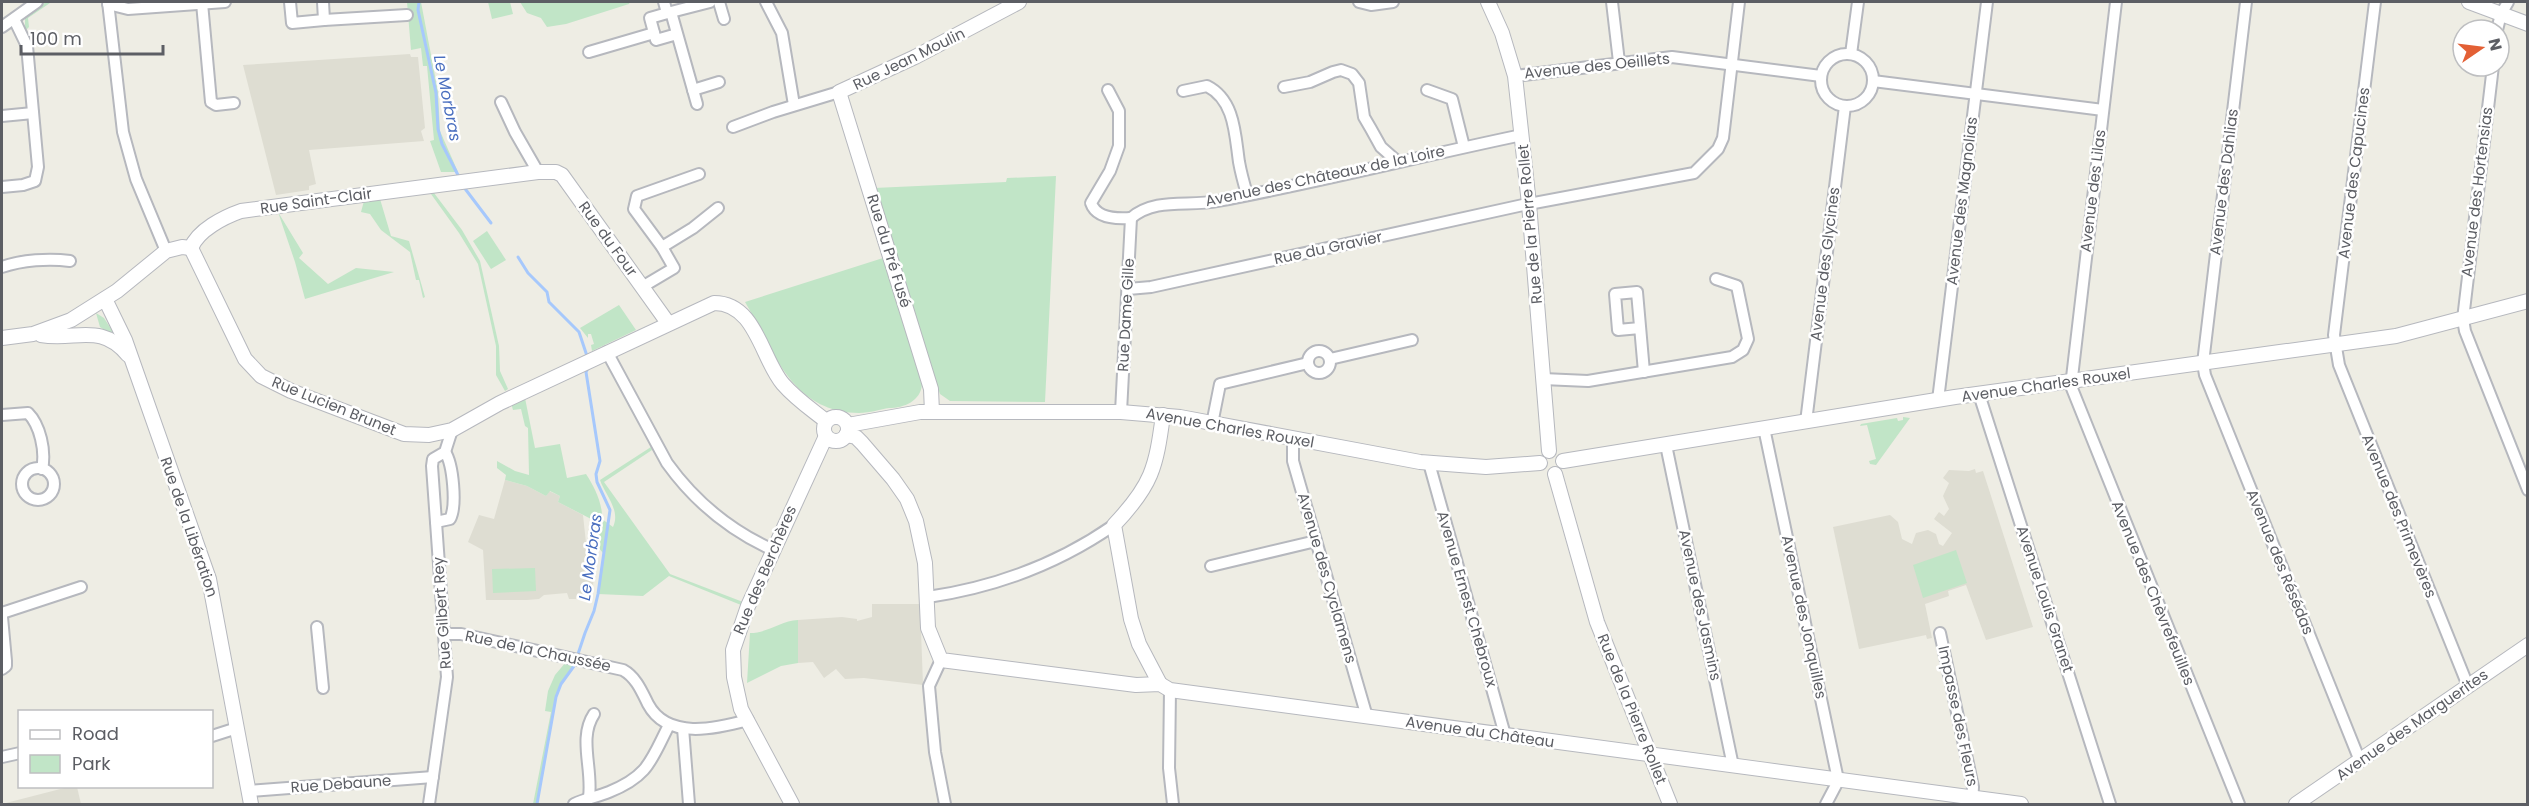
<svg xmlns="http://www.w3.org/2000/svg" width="2529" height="806" viewBox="0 0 2529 806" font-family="Poppins,sans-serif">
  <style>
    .education { fill: #deddd2 }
    .green { fill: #c1e5c7 }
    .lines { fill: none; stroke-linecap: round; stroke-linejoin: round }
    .stream { stroke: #a6c8fc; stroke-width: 3 }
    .minor-casing { stroke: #b6b8be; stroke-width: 14 }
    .tertiary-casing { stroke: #b6b8be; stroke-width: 16 }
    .minor { stroke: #fff; stroke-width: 10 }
    .tertiary { stroke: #fff; stroke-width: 14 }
    .labels { text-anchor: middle; stroke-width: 5; stroke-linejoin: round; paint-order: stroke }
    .street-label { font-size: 15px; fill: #5c5e64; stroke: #fff }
    .water-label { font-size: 16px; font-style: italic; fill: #496ebf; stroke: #fff }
  </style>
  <rect width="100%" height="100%" fill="#eeede4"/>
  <g class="education">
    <polygon points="410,54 411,57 418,57 425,128 421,131 424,141 309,150 316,184 309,186 309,190 276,195 243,65"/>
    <polygon points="1975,469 1976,473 1983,471 2033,627 1986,640 1966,585 1948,591 1949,596 1925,604 1932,638 1927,639 1926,635 1859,649 1833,527 1890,515 1898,522 1902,539 1912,544 1916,533 1928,530 1936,534 1939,544 1943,546 1952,533 1934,519 1939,512 1944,516 1949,509 1943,496 1949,483 1943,478 1949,470 1969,471"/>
    <polygon points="505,480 527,486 546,496 549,491 560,496 558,502 583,515 586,543 592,543 593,556 587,557 589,577 594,577 592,593 577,594 576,599 569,599 567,593 544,595 539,599 527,600 486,600 483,550 468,542 479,515 494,519"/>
    <polygon points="872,604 920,604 923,685 864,678 845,679 836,669 824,678 813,662 798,663 798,620 842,617 857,619 857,621 872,617"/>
    <polygon points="72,786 77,787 81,804 2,804"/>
  </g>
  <g class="green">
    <polygon points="46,2 55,3 50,3 28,18 29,27 25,31 25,17"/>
    <polygon points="407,2 421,2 438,92 440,131 458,172 441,172 430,141 434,140 427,66 423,66 421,48 411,50"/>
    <polygon points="488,2 510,2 513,14 492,19"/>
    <polygon points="520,2 630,2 629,4 566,24 547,27 541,18 527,13"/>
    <polygon points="1056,176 1045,402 950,401 940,394 874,188 1006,182 1007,178"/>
    <polygon points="434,193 462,230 480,261 499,346 500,371 508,389 505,391 496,375 496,346 478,264 459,233 431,194"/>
    <polygon points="380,199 391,236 409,241 425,297 423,298 419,280 416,280 410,252 381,230 370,214 361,212 364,201"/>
    <polygon points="278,212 303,253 299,258 328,284 356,268 394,272 305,299 295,262"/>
    <polygon points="487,231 506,260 491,269 473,241"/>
    <path d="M883,258l39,126c-1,17 -18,24 -33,24 -8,1 -19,5 -30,5 -68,-1 -85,-62 -114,-111z"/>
    <polygon points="619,305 636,330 592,351 591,345 594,344 591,334 588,334 588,338 580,328"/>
    <polygon points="96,313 104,318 117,338 100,327"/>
    <path d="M525,398l10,50 25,-4 7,34 19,-4c8,12 17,30 16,45l11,8c8,-17 -8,-32 -13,-47l51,-33 1,3 -48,32 66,92 73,28 -2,3 -72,-29 -26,20 -45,-2 5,-41 -5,-6 -3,-26 -37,-19 2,-6 -10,-5 -4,5 -19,-10 -22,-6 1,-5 -9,-7v-7l18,10 14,4 -1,-47 -3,-2 -4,-17 -8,1 -2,-7z"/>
    <polygon points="1903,417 1910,418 1876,465 1870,464 1869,461 1876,459 1867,425 1860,426 1861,424 1897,418 1898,421 1903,420"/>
    <polygon points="1956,550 1967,583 1923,598 1913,565"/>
    <polygon points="535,568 536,591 493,593 492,569"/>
    <path d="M798,620v43l-17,3 -34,17 3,-50c18,0 30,-12 48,-13z"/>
    <polygon points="566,662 575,664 574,666 561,684 556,697 537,804 533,804 551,712 545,711 548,691 555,675"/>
  </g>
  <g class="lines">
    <g class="stream">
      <polyline points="419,2 418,10 436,93 438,129 442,144 459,177"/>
      <polyline points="463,186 491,223"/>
      <polyline points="518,257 528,273 547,292 549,302 579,332 587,356"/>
      <polyline points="537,804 556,697 561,684 574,666 585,633 594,611 598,594 610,510 597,482 596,474 600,461 586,372 588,368"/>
    </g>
    <g class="minor-casing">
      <g id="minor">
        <polyline points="108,2 123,132 136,179 166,251"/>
        <polyline points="290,2 292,23 324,20 323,2"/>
        <polyline points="664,2 667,13"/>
        <polyline points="719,2 724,19"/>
        <polyline points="766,2 782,33 794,105"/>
        <polyline points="1359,2 1371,5 1393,2"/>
        <polyline points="1612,2 1619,62"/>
        <polyline points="2116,2 2071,386 2239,804"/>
        <polyline points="2246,2 2203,363 2205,375 2360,761"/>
        <polyline points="2375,2 2334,335 2339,365 2468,686"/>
        <polyline points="202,3 211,102 216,105 234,103"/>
        <polyline points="108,4 128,9 225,2"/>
        <polyline points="671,12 710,2"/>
        <polyline points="324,20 407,15"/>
        <polyline points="2,27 37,2"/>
        <polyline points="2497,30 2501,14 2508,2"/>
        <polyline points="677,34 656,40 650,18 671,12 697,104"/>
        <polyline points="589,52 654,33"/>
        <circle cx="1847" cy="80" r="26"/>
        <polyline points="1851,54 1858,2"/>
        <polyline points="2493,66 2463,319 2465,331 2528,490"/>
        <polyline points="1515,76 1672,57 1821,76"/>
        <polyline points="1873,81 2103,110"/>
        <polyline points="1284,87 1310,82 1333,72 1341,70 1352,74 1359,83 1364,117 1371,129 1381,147 1398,162"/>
        <polyline points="693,90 719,82"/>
        <path d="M1108,90l11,21v35l-9,25 -19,32c5,15 26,16 40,15"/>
        <polyline points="1427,90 1452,99 1464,147"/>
        <path d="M1183,91l24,-5c28,14 28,49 32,76 2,11 5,22 8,32"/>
        <polyline points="501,102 515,132 538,172"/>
        <polyline points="2,116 33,113"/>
        <polyline points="733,127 773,112 839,92"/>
        <polyline points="2,187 23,185 35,181 38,167 27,46 14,19"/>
        <path d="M1131,218c25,-21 57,-11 87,-17 102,-19 203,-45 304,-66"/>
        <polyline points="662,247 693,228 718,208"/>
        <path d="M2,267c20,-7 47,-9 68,-6"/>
        <polyline points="642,287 674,268 662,247 634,209 637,196 699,174"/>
        <polyline points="1128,289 1151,287 1523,205 1694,173 1718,149 1723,138 1739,2"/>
        <polyline points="1640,328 1618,330 1615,294 1637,292 1644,372"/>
        <circle cx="1319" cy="362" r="11"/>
        <path d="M607,352l60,111c28,39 62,67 106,87"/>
        <polyline points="1330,359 1412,340"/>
        <polyline points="1543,379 1588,381 1732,357 1743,350 1748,339 1737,286 1716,279"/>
        <polyline points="1979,394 2110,804"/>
        <polyline points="1938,400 1987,2"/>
        <polyline points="1121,412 1131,218"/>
        <path d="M2,415l26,-2c12,12 18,38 14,56"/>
        <polyline points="1806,422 1845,106"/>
        <polyline points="1212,424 1220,384 1308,363"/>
        <polyline points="1764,428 1837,775 1836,785 1826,804"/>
        <polyline points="1293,439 1293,461 1367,717"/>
        <polyline points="1666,445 1733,766"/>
        <polyline points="1429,463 1505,735"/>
        <circle cx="38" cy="484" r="16"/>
        <path d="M436,522l14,-3c7,-13 3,-55 -5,-67"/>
        <polyline points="1211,566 1316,541"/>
        <path d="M928,597c68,-10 130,-33 186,-72"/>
        <polyline points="2,613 81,587"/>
        <polyline points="2,617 6,661 6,666 2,669"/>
        <polyline points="317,627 323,688"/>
        <polyline points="1940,633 1973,787 1972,804"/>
        <path d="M444,634h17l162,36c13,7 19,22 25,34 19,36 67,25 100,16"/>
        <polyline points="941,660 929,686 935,752 945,804"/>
        <polyline points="1170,690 1169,768 1173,804"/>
        <polyline points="683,728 689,804"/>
        <polyline points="212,736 237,728"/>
        <polyline points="2,757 20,753"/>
        <polyline points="249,791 433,777"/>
        <path d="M589,797c4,-28 -11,-59 5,-83"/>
        <polyline points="429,804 447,677 432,466 433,459 445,452 452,430"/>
        <path d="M574,804c13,-6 23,-7 35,-12 40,-16 42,-32 60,-67"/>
      </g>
    </g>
    <g class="tertiary-casing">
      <g id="tertiary">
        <polyline points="1488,2 1502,33 1515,76 1529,204 1549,451"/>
        <polyline points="2469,2 2528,24"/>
        <path d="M191,248l54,111 16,17 30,15 113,43 25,1 23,-5 48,-27 214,-100c42,0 47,55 69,81 13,15 28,25 43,37"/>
        <path d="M191,248c7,-18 33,-31 50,-37l297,-39h18l6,3 106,148"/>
        <polyline points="105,299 125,340 209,579 251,804"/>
        <path d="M41,335c35,6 60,-13 87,20"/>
        <polyline points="2,338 33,334 71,320 117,291 166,251 182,247 191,248"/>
        <polyline points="932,412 931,389 839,92 915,57 1019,2"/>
        <circle cx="836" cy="429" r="12"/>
        <polyline points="848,425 920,412 1121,412 1180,417 1420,462 1486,467 1540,463"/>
        <polyline points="846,435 856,437 862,443 893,479 907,499 916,521 925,563 928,628 941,660 1136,685 1160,684 1170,690 2021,804"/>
        <polyline points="1563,461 1955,397 2396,336 2528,301"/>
        <polyline points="1555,474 1597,622 1670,804"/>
        <path d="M1160,684l-21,-40 -8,-25 -17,-94c38,-40 42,-57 49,-110"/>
        <polyline points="792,804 741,709 734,677 733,650 748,606 826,436"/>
        <polyline points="2296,804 2528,645"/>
      </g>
    </g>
    <use href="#minor" class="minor"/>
    <use href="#tertiary" class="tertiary"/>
  </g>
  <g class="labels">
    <g class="street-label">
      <text transform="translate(909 59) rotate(-26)" y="5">Rue Jean Moulin</text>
      <text transform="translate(1597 66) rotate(-6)" y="5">Avenue des Oeillets</text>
      <text transform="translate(2354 173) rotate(-83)" y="5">Avenue des Capucines</text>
      <text transform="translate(1325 176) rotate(-12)" y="5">Avenue des Châteaux de la Loire</text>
      <text transform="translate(2224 182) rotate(-83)" y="5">Avenue des Dahlias</text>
      <text transform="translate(2093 191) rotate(-83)" y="5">Avenue des Lilas</text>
      <text transform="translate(2477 192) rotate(-83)" y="5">Avenue des Hortensias</text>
      <text transform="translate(316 201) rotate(-8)" y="5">Rue Saint-Clair</text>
      <text transform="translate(1962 201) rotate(-83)" y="5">Avenue des Magnolias</text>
      <text transform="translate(1530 224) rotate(-95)" y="5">Rue de la Pierre Rollet</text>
      <text transform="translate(608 239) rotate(54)" y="5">Rue du Four</text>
      <text transform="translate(1328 248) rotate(-12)" y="5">Rue du Gravier</text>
      <text transform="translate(889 251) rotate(73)" y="5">Rue du Pré Fusé</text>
      <text transform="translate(1825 264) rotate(-83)" y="5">Avenue des Glycines</text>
      <text transform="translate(1126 315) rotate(-87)" y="5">Rue Dame Gille</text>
      <text transform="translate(2046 385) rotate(-8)" y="5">Avenue Charles Rouxel</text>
      <text transform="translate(334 406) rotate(22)" y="5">Rue Lucien Brunet</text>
      <text transform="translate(1230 428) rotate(10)" y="5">Avenue Charles Rouxel</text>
      <text transform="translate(2399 516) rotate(68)" y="5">Avenue des Primevères</text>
      <text transform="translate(189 527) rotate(71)" y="5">Rue de la Libération</text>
      <text transform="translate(2280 562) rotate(68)" y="5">Avenue des Résédas</text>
      <text transform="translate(765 570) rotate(-67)" y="5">Rue des Berchères</text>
      <text transform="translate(1327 578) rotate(74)" y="5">Avenue des Cyclamens</text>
      <text transform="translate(2153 593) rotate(68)" y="5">Avenue des Chèvrefeuilles</text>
      <text transform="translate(1467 599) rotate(74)" y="5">Avenue Ernest Chebroux</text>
      <text transform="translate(2045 599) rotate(72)" y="5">Avenue Louis Granet</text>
      <text transform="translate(1700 605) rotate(78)" y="5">Avenue des Jasmins</text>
      <text transform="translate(442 613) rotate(-94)" y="5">Rue Gilbert Rey</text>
      <text transform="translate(1804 617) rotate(78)" y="5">Avenue des Jonquilles</text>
      <text transform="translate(538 651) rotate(12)" y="5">Rue de la Chaussée</text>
      <text transform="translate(1632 709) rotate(68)" y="5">Rue de la Pierre Rollet</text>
      <text transform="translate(1958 716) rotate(78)" y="5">Impasse des Fleurs</text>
      <text transform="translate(2412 725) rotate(-35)" y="5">Avenue des Marguerites</text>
      <text transform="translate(1480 732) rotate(8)" y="5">Avenue du Château</text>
      <text transform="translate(341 784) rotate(-4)" y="5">Rue Debaune</text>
    </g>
    <g class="water-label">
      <text transform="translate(448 98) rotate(79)" y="6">Le Morbras</text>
      <text transform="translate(590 557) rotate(-82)" y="6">Le Morbras</text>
    </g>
  </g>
  <rect width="2529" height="806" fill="none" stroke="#5c5e64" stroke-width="6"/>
  <rect x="18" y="710" width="195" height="78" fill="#ffffff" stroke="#bebfc1" stroke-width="1.5"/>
  <rect x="30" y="730" width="30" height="9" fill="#ffffff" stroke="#bebfc1" stroke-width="1.5"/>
  <text x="72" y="740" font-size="18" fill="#5c5e64">Road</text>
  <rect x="30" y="755" width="30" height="18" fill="#c1e5c7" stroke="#bebfc1" stroke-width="1.5"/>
  <text x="72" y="770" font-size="18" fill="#5c5e64">Park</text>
  <g transform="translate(2481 48) rotate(76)"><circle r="28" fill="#ffffff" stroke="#bebfc1" stroke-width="1.5"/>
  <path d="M0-4.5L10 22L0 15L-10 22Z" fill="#e36035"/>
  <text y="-9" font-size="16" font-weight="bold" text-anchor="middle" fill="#5c5e64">N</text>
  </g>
  <path d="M21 45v9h142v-9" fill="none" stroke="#5c5e64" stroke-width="3"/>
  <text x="30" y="45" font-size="18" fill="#5c5e64" stroke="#ffffff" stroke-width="4.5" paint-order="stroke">100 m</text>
</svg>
